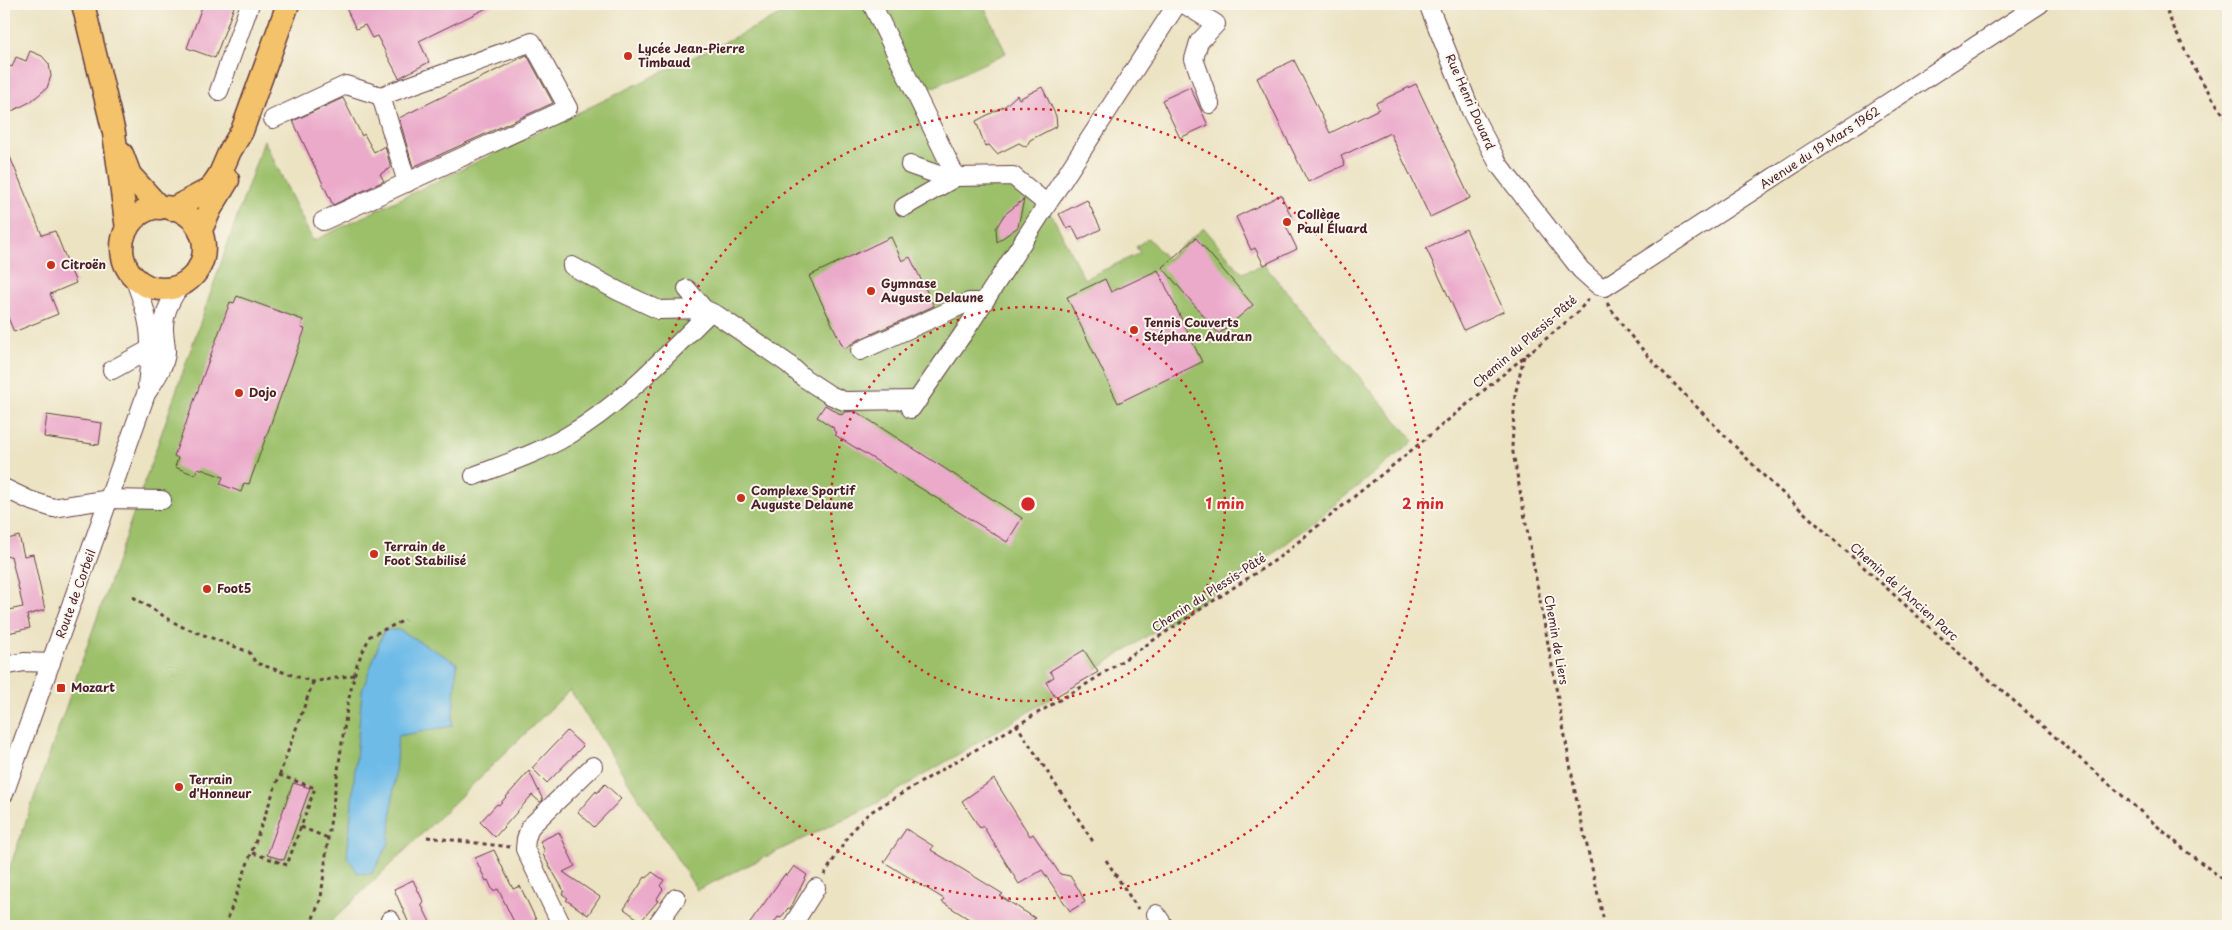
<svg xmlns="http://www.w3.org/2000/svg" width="2232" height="930" viewBox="0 0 2232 930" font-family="'Playpen Sans',sans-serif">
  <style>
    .green { fill: #9cc06a; stroke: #73704a }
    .water { fill: #6ebbe8; stroke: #5c6d8a }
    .building { fill: #ebaaca }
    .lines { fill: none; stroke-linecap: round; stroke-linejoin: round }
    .minor-casing { stroke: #623c42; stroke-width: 20 }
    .major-casing { stroke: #623c42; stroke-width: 25 }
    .path { stroke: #623c42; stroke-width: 3; stroke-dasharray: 4 4; stroke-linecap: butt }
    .minor { stroke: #fff; stroke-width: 18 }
    .major { stroke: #f4c26a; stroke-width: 22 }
    .ring { fill: none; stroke: #d62828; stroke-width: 2.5; stroke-dasharray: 2.5 5 }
    .poi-dot { fill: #c8321e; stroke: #fbf7ec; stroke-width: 2 }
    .labels { text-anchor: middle; stroke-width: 4; stroke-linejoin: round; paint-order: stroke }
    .poi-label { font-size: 12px; font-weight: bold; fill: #4a1f2b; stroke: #fbf7ec; text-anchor: start }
    .street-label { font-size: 12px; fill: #4a1f2b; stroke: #fbf7ec }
    .centre { fill: #d62828; stroke: #fbf7ec; stroke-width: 2.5 }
    .ring-label { font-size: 15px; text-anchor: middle; font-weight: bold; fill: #d62828; stroke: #fbf7ec; stroke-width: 4; stroke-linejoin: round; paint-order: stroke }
  </style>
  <rect width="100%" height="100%" fill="#fbf7ec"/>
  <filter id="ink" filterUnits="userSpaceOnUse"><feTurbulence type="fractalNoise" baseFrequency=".02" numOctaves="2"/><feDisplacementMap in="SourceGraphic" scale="10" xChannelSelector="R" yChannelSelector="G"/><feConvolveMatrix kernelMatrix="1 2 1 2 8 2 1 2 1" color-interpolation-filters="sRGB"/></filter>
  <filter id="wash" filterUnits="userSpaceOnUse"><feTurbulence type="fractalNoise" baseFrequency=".0096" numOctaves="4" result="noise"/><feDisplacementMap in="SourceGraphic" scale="20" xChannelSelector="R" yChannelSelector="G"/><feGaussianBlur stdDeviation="1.12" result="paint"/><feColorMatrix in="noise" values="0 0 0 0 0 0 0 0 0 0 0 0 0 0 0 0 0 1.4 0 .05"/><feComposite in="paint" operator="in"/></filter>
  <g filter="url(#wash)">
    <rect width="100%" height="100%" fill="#ece3c3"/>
    <g class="green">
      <polygon points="803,4 867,4 954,188 1005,181 1032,196 1053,217 1084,279 1140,253 1136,247 1148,238 1167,259 1204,228 1242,273 1264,265 1414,441 1273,554 1060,693 877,803 697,890 570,690 327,926 4,926 4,884 264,140 313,241"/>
      <polygon points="873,4 983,4 1006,53 921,93"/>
    </g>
    <polygon class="water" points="384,630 399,630 457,663 452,726 398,736 389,843 372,874 358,873 347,857 362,691"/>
    <g id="blocks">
      <g class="building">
        <polygon points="203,4 235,4 215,58 187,48"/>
        <polygon points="355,4 495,4 419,41 429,62 399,78 377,36 372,38 365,25 356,29 346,8"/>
        <polygon points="30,51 42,56 49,64 51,76 47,88 30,102 4,115 4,64 12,67 16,57 26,61"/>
        <polygon points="527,55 553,103 413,167 399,118"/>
        <polygon points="1294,60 1330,133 1379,109 1376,103 1416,84 1470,198 1430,217 1390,133 1341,156 1345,165 1308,182 1257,78"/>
        <polygon points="1042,87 1056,116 1057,126 1030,140 1026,147 1019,143 997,154 989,145 985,146 976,121 1005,106 1017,95 1019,99"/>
        <polygon points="1190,87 1208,125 1180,138 1162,100"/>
        <polygon points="343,98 362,136 364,134 374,152 385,146 391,168 380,174 384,181 333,205 293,121"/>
        <polygon points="4,142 42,235 55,231 76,283 50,294 58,314 14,332 4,308"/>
        <polygon points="1281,195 1293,220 1285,224 1297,249 1264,265 1255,248 1251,250 1236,217"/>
        <polygon points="1024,199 1018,227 997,242 996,228 1004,215"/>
        <polygon points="1087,200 1101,229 1079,240 1072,226 1067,229 1059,214"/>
        <polygon points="1466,229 1504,311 1464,330 1426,248"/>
        <polygon points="891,237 902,261 910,257 934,306 856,341 844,349 809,276"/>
        <polygon points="1196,238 1253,305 1219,334 1162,267"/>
        <polygon points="1158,270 1202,362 1118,403 1067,297 1105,279 1111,292"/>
        <polygon points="237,296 303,320 301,328 305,329 249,484 244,483 241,492 220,484 223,477 198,468 195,475 175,467 178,458 174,456 230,302 234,303"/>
        <polygon points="825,405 842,415 844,412 855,411 1022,518 1007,542 835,435 837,433 833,430 834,428 817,417"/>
        <polygon points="47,415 102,423 99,445 44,437"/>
        <polygon points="19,536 24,556 33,554 45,610 27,615 30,628 8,633 4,611 23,607 11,556 4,557 4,540"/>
        <polygon points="1084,650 1098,672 1055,697 1046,682 1054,677 1050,671"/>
        <polygon points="567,731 583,746 547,783 532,768"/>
        <polygon points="529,771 543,800 540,802 532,795 495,837 480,822 497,804 499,805"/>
        <polygon points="994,779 1030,836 1033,834 1060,874 1070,876 1079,890 1085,902 1070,911 1042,870 1019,884 983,826 980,828 962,801"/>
        <polygon points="293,783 310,788 284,860 267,855"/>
        <polygon points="605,784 621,799 594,827 578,812 596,791 597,793"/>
        <polygon points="906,829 933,846 931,850 1003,894 1000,896 1035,918 1029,926 980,926 942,902 944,899 884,862"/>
        <polygon points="559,832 575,866 563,872 600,897 588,915 566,900 568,898 562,894 564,891 542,853 545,852 540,841"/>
        <polygon points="494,850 513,889 520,886 539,926 516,926 498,889 493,891 488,880 486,881 475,858"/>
        <polygon points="794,866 807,875 790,909 788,908 781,918 778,917 772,926 748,926 785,874 787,876"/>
        <polygon points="652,872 664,880 660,886 663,889 656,900 658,901 641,921 624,909 645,877 647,878"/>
        <polygon points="413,880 424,903 421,904 432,926 410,926 394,889"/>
      </g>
    </g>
  </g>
  <g filter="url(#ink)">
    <use href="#blocks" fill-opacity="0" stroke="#623c42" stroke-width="1"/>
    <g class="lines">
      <g class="minor-casing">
        <g id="minor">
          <polyline points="872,4 956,177 904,207"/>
          <polyline points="1184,4 1216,24 1199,42 1194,59 1210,104"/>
          <polyline points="1428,4 1471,111 1499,165 1581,270 1599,286 1605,287 2040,4"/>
          <polyline points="219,91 250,4"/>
          <polyline points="381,96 407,183"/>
          <polyline points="273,119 346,85 381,96 532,42 568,108 323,221"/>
          <polyline points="910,165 939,175 956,177 1013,176 1047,204"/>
          <polyline points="572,266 618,291 659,310 704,309 717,315 787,363 804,378 830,395 844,401 918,400"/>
          <path d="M134,278c17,44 19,60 13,107"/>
          <polyline points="687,289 704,309"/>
          <polyline points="860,351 969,302 984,302"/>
          <polyline points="112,370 152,348"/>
          <polyline points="911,409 965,331 1177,4"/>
          <path d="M474,476c31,-12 67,-24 95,-41 54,-32 97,-80 141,-123"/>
          <polyline points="4,488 29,500 53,508 110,499 162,500"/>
          <polyline points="4,666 24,662 51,663"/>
          <path d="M4,794l142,-400c8,-13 19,-27 20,-42 0,-8 -2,-16 -2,-24 0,-17 7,-30 17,-43"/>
          <polyline points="1156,914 1164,926"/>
          <polyline points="390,920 393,926"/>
          <polyline points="562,926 525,849 526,839 530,827 593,766"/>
          <polyline points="656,926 676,898"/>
          <polyline points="792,926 816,888"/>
        </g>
      </g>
      <g class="major-casing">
        <g id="major">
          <polyline points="83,4 114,133 127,229"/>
          <polyline points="122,154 130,175 160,208"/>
          <circle cx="163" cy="248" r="41"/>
          <polyline points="172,209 210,189 220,174 230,151 242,131 288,4"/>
          <polyline points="200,232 211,208 228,180"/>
        </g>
      </g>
      <g class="path">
        <path d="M2164,4c16,41 38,80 64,117"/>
        <polyline points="1607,303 1625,329 1654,363 1766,478 1936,633 2187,852 2228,883"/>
        <polyline points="1524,356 1515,395 1512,447 1576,797 1605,926"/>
        <polyline points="133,597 180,626 249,652 256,663 313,682 354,675"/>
        <polyline points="1016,724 1094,843"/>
        <polyline points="301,827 328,838"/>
        <polyline points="427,837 510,847"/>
        <polyline points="253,853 287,865 315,788 279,775"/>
        <polyline points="1106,860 1138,909"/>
        <polyline points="824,875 853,829 869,813 1090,682 1277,559 1418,445 1577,313 1590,297"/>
        <polyline points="225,926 313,682"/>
        <polyline points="310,926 321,898 328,838 348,702 357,664 370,636 405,620"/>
      </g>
      <use href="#minor" class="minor"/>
      <use href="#major" class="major"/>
    </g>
  </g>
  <g class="ring">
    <circle cx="1028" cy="504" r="197"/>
    <circle cx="1028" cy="504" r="395"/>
  </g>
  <g class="poi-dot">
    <circle cx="628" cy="56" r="5"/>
    <circle cx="1287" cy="222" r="5"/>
    <circle cx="51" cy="265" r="5"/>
    <circle cx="871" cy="291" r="5"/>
    <circle cx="1134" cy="330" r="5"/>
    <circle cx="239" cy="393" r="5"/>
    <circle cx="741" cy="498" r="5"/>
    <circle cx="374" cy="554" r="5"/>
    <circle cx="207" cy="589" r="5"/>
    <rect x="56" y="683" width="10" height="10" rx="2.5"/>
    <circle cx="179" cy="787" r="5"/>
  </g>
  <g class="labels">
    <g class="poi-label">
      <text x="638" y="53">Lycée Jean-Pierre<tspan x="638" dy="14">Timbaud</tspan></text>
      <text x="1297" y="219">Collège<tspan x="1297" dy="14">Paul Éluard</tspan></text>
      <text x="61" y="269">Citroën</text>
      <text x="881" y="288">Gymnase<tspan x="881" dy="14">Auguste Delaune</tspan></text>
      <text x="1144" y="327">Tennis Couverts<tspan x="1144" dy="14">Stéphane Audran</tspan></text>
      <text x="249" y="397">Dojo</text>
      <text x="751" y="495">Complexe Sportif<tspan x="751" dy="14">Auguste Delaune</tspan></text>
      <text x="384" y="551">Terrain de<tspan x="384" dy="14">Foot Stabilisé</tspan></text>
      <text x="217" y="593">Foot5</text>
      <text x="71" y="692">Mozart</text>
      <text x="189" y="784">Terrain<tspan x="189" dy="14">d'Honneur</tspan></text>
    </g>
    <g class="street-label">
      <text transform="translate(1470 102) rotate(66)" y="4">Rue Henri Douard</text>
      <text transform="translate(1820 148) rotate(-33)" y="4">Avenue du 19 Mars 1962</text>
      <text transform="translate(1525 342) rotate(-41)" y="4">Chemin du Plessis-Pâté</text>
      <text transform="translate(1904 592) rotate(42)" y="4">Chemin de l'Ancien Parc</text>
      <text transform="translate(1209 593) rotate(-33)" y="4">Chemin du Plessis-Pâté</text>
      <text transform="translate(76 594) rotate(-70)" y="4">Route de Corbeil</text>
      <text transform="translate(1556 640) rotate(80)" y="4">Chemin de Liers</text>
    </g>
  </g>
  <circle cx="1028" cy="504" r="8" class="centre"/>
  <g class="ring-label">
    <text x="1225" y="509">1 min</text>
    <text x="1423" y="509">2 min</text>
  </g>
  <rect width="2232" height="930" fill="none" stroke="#fbf7ec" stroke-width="20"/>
</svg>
